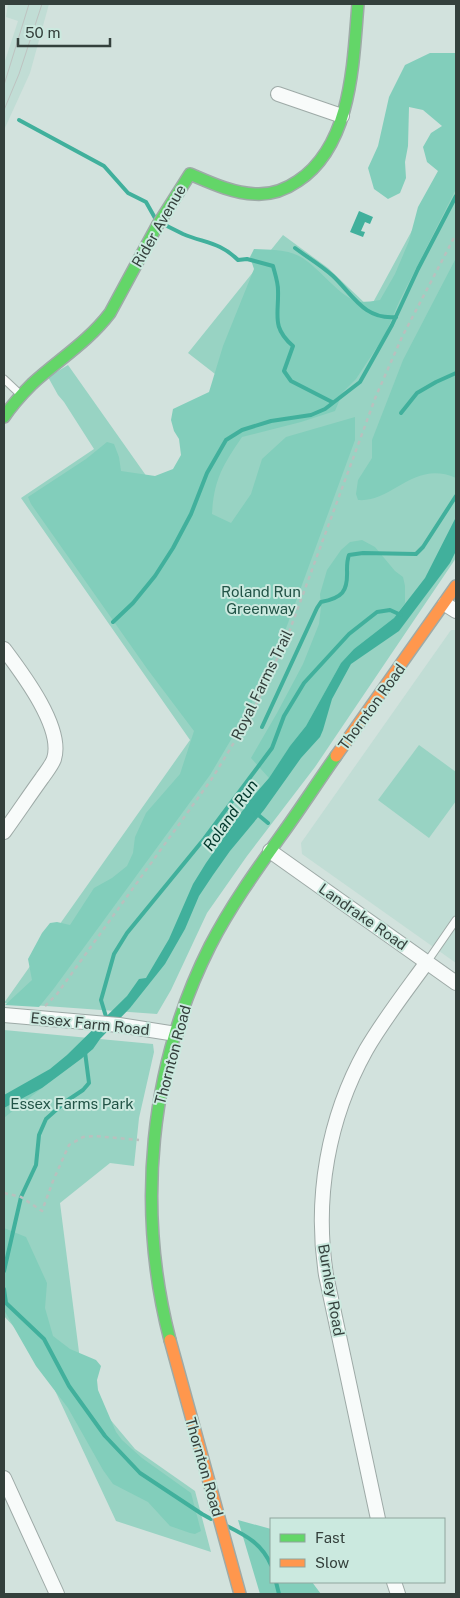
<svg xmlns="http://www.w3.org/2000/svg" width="460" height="1598" viewBox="0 0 460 1598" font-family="'Public Sans',sans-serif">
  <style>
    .built { fill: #c1ddd5 }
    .green { fill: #98d3c3 }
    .forest { fill: #82cebb }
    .water { fill: #41b09c }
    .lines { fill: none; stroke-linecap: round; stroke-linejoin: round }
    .stream { stroke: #41b09c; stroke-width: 4 }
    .lane-casing { stroke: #9eaaa7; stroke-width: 9 }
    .street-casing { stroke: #9eaaa7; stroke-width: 16 }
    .fast-casing { stroke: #9eaaa7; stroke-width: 14 }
    .slow-casing { stroke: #9eaaa7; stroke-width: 14 }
    .path { stroke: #b9c0be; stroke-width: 2.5; stroke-dasharray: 4 4; stroke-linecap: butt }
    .lane { stroke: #f8fbfa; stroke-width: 7 }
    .street { stroke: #f8fbfa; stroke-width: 14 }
    .fast { stroke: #63d668; stroke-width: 11 }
    .slow { stroke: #ff974d; stroke-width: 11 }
    .tram { stroke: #bec3c1; stroke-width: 1 }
    .labels { text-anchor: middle; stroke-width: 4; stroke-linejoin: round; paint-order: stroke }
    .street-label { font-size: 15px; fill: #34403c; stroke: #cbe9df }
    .park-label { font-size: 15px; fill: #225447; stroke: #cbe9df }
    .water-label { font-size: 16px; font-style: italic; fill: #00372b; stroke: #cbe9df }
  </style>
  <rect width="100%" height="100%" fill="#d2e2dd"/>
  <g class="built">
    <polygon points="8,4 49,4 30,73 4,130 4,64 18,21 6,17"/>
    <polygon points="451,630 456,630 456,963 302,854 301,843"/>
  </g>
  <g class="green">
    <polygon points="456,155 456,558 315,767 247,856 207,913 171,990 157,1014 4,1003 190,740 21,498 94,449 64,402 58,395 48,377 68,365 164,501 246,398 188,353 283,235 328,268 370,308 422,212"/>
    <polygon points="419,745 456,772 456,801 429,838 378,800"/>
    <polygon points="4,1030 153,1044 154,1052 139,1118 134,1166 110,1163 60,1203 80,1360 103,1411 135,1449 195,1491 211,1552 116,1521 37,1352 4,1316"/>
  </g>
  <g class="forest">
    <path d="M430,53h26v136l-57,113 -14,33 -29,44 -13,13 -8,19 -34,11 -59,15c-19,28 -28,42 -30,77l19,9 20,-29 11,-35 24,-22 69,-20v23l-71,194 -36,77 -38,64 -155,212 -16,20 -34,-2 27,-25 -4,-21 14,-26 8,-10 7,-1 13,3 24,-37 18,-10 15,-12 6,-13 2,-16 11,-24 34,-39 14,-43 -46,-61 -117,-166 -3,-7 58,-38 21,-17 7,2 5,13 2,14 34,5 18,-7 8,-14 -2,-16 -5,-8 -3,-11 2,-11 36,-17 14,-46 31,-77 -4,-12 4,-8c16,1 31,0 45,7 21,11 41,43 61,46 6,0 14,-1 20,-2l15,-26 14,-33 9,-34 20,-36 -11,-9 -4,-15 8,-14 11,-7 -19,-16 -14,-3 -1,39 -3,16 1,16 -6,15 -12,6 -14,-10 -6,-21 10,-22 11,-49 16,-32z"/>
    <path d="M456,258v220c-42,-19 -64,25 -98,22l-2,-6 2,-14 14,-22v-18l31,-80z"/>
    <polygon points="362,540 375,547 395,571 403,577 405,586 405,603 394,618 354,649 341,663 306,726 290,746 269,778 251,758 277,713 303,664 319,624 321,607 320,594 327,570 341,550 350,542"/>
    <polygon points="42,1088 5,1117 4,1118 4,1108"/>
    <polygon points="4,1228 26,1237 47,1283 45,1308 53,1336 70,1349 96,1360 101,1366 97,1380 98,1390 116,1432 122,1440 142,1458 191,1493 201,1531 195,1534 190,1533 170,1526 148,1502 113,1484 103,1470 68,1408 36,1366 4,1310"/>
    <polygon points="238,1520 271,1529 271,1582 312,1582 321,1594 260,1594"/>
  </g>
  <g class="water">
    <polygon points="359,211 373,217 370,224 365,222 361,231 365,232 363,237 350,232"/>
    <polygon points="456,517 456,551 450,563 399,631 351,664 332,699 323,730 320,737 301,758 264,810 230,851 213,875 199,896 185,929 165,964 130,1008 100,1039 93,1049 81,1059 42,1088 4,1108 4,1095 50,1069 67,1055 127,996 139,979 146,978 169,939 193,884 206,863 250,800 269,778 290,746 306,726 341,663 354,649 394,618 425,578"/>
  </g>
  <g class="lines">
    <g class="stream">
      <polyline points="19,120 104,166 128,193 146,202 155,218"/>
      <path d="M165,225c6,3 12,6 18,9 21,9 37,8 55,26l9,-1 26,7c2,8 5,16 5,24 1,25 -7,37 15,56l-9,25 7,10 41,21"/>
      <path d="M295,248c12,9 26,17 38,28 20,19 31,44 63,41"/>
      <polyline points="401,413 417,393 436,382 456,373"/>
      <polyline points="113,622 133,603 155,576 173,548 191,514 207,473 226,440 242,430 271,421 311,415 325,409 360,382 392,325 418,269 456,196"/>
      <path d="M262,727l55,-119 4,-6c21,-4 27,-10 26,-32 0,-5 0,-10 2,-15l14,-2 53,1 7,-7 33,-51"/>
      <polyline points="256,813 268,823"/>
      <polyline points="107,1020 101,1000 114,954 127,933 204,839 272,748 284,716 304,683 349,634 377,612 390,610 401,615"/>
      <polyline points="4,1271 21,1197 36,1165 39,1135 46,1119 65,1102 83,1090 89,1083 85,1052"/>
      <polyline points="4,1289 6,1303 44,1339 69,1386 105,1436 140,1473 202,1514 211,1519"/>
      <path d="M227,1526c20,10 35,18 44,39"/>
      <polyline points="276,1582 279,1594"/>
    </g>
    <g class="lane-casing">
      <g id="lane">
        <polyline points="4,379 21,395"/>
        <polyline points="427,962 456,920"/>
      </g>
    </g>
    <g class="street-casing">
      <g id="street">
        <polyline points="278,94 342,116"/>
        <polyline points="445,604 456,611"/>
        <path d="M4,649c18,24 60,79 50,110 -2,6 -8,13 -12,19 -13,18 -25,36 -38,54"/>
        <polyline points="270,851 456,983"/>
        <polyline points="4,1015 119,1025 176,1034"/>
        <polyline points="4,1478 57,1594"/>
        <path d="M378,1519l-52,-244c-12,-77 2,-157 40,-225 18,-31 40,-59 61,-88"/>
        <polyline points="394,1582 398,1594"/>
      </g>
    </g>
    <g class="fast-casing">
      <g id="fast">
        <path d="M4,417c8,-12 18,-23 28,-33 26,-24 56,-42 78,-71l47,-87 33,-52c21,9 42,19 65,20 16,1 30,-4 43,-13 54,-36 55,-118 60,-177"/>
        <path d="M170,1340c-34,-131 -21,-273 40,-394 20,-39 45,-74 70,-109 19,-26 37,-54 56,-81"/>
      </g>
    </g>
    <g class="slow-casing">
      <g id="slow">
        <polyline points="336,756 456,586"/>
        <polyline points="170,1340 240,1594"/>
      </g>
    </g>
    <g class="path">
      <polyline points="45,1006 57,994 213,777 252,713 288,635 376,396 402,337 456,234"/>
      <polyline points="4,1193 21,1197 42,1211 53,1181 69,1145 83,1137 95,1136 139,1140"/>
    </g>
    <use href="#lane" class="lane"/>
    <use href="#street" class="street"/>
    <use href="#fast" class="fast"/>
    <use href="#slow" class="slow"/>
    <g class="tram">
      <polyline points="4,85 29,4"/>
      <polyline points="4,110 19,74 42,4"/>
    </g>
  </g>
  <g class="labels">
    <g class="street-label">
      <text transform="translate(159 226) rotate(-60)" y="5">Rider Avenue</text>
      <text transform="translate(262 685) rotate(-64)" y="5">Royal Farms Trail</text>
      <text transform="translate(372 707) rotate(-54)" y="5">Thornton Road</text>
      <text transform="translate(363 917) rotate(35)" y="5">Landrake Road</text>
      <text transform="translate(90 1024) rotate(6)" y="5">Essex Farm Road</text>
      <text transform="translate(173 1055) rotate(-75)" y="5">Thornton Road</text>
      <text transform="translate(331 1290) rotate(80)" y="5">Burnley Road</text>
      <text transform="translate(204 1467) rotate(74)" y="5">Thornton Road</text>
    </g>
    <g class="park-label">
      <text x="261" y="597">Roland Run<tspan x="261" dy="17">Greenway</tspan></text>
      <text x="72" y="1109">Essex Farms Park</text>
    </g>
    <g class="water-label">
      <text transform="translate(230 815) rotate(-55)" y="6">Roland Run</text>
    </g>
  </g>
  <rect width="460" height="1598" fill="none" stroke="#34403c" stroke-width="10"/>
  <rect x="270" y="1518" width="175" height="65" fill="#cbe9df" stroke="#8fa59e"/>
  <rect x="280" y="1534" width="25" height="8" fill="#63d668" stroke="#8fa59e"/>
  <text x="315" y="1543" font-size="15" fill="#34403c">Fast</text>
  <rect x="280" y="1559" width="25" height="8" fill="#ff974d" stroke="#8fa59e"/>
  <text x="315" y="1568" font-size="15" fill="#34403c">Slow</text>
  <path d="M18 38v8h92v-8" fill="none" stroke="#34403c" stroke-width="2.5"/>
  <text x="25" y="38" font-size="15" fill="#34403c" stroke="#cbe9df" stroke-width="4" paint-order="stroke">50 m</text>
</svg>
